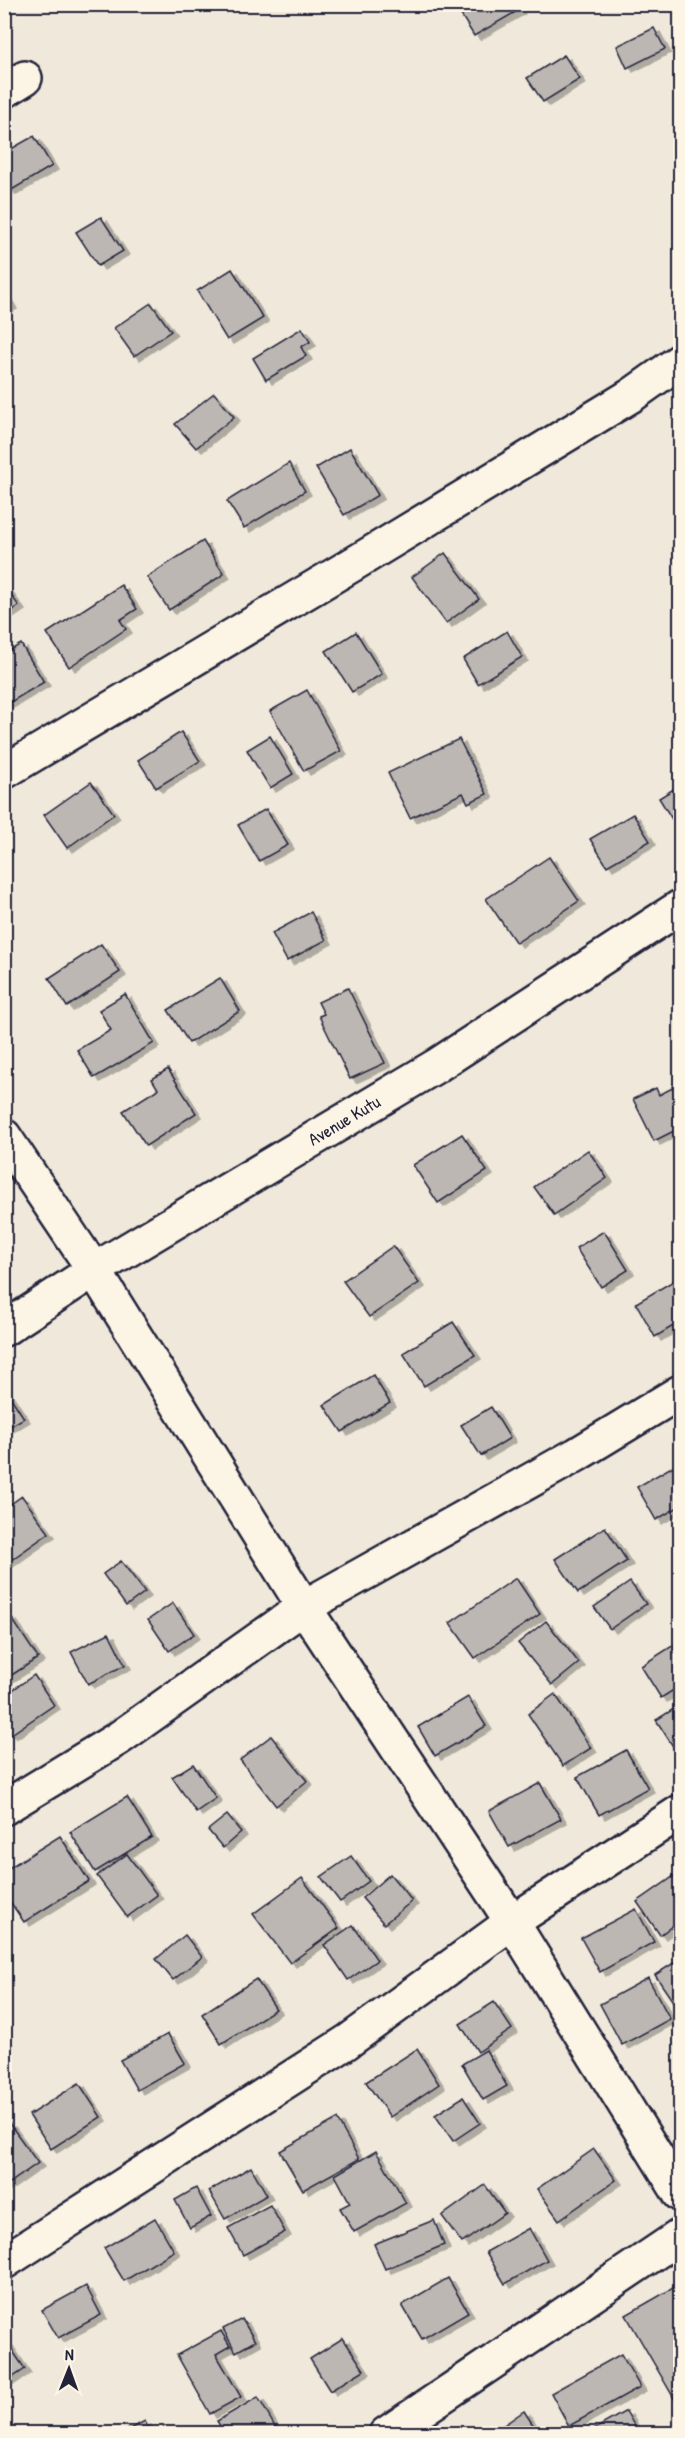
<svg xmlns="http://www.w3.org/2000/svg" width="685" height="2438" viewBox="0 0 685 2438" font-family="'Patrick Hand',sans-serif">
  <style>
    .building { fill: #bcb7b3; stroke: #22223b; stroke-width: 1.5; filter: url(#shadow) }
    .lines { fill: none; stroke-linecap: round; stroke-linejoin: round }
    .minor-casing { stroke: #22223b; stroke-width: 38 }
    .minor { stroke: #fcf5e5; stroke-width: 33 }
    .labels { text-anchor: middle; stroke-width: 5; stroke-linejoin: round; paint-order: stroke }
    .street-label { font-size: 18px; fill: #22223b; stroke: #fcf5e5 }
  </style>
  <defs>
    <filter id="shadow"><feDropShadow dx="6" dy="4" stdDeviation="0" flood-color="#0004"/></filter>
  </defs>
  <rect width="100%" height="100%" fill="#efe8db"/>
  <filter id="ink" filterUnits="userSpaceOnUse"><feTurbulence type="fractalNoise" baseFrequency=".0167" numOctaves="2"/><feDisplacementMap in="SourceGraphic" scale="12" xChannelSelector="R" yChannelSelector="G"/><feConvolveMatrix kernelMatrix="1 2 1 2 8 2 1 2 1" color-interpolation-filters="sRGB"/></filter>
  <g filter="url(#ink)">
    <g class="building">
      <polygon points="467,4 515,4 519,10 474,36 458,10"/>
      <polygon points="654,28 665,49 627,68 617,46"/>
      <polygon points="564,55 580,79 543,102 527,78"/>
      <polygon points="34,136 52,166 10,191 4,182 4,153"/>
      <polygon points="101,217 123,251 98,266 76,232"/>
      <polygon points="232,269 263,318 227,340 197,291"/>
      <polygon points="4,293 11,305 4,309"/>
      <polygon points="151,303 171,331 134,356 114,328"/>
      <polygon points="302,328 310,342 301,347 306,356 266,380 253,358"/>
      <polygon points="214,393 234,417 196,448 175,424"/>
      <polygon points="350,448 378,495 344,515 316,468"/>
      <polygon points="289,463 305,491 244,528 227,501"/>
      <polygon points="203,541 224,574 169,610 147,577"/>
      <polygon points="445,553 479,599 446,623 412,577"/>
      <polygon points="4,585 19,606 4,616"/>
      <polygon points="121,585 137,609 120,620 126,629 69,667 47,633"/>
      <polygon points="507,631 522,657 478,684 463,659"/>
      <polygon points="356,632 382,674 352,692 326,651"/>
      <polygon points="21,644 44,682 4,706 4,654"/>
      <polygon points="307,690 341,751 304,771 270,711"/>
      <polygon points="181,732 200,761 156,788 138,760"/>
      <polygon points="270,736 293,774 270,788 247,750"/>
      <polygon points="459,739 487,794 468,803 463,793 410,818 388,773"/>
      <polygon points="91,782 114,814 67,848 44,815"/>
      <polygon points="680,785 680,828 678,829 659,798"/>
      <polygon points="266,809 288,845 259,861 238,825"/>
      <polygon points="633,814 650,841 607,866 590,839"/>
      <polygon points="549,857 579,901 516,943 486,899"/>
      <polygon points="311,912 326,940 287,961 272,933"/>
      <polygon points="101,944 120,972 67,1007 49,978"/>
      <polygon points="220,978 240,1011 189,1043 168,1010"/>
      <polygon points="348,988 385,1063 350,1079 319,1016 324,1014 318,1002"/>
      <polygon points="125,994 154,1043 94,1078 77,1050 111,1030 99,1010"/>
      <polygon points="168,1069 196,1113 146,1146 123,1111 158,1089 152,1079"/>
      <polygon points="680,1084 680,1128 654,1141 633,1099 656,1088 659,1095"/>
      <polygon points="462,1134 487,1171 438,1203 413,1165"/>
      <polygon points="588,1150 607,1178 554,1215 534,1187"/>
      <polygon points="604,1231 628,1270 601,1287 576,1248"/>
      <polygon points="393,1246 419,1283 369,1317 343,1281"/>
      <polygon points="680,1277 680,1322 655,1337 636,1303"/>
      <polygon points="453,1322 475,1355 424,1386 403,1353"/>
      <polygon points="373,1375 390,1403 342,1432 324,1405"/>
      <polygon points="4,1387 24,1418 4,1430"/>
      <polygon points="491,1407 510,1438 481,1456 461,1425"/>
      <polygon points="680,1462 680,1506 656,1520 637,1487"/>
      <polygon points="22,1496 49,1533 4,1565 4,1509"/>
      <polygon points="605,1527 627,1561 578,1593 555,1559"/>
      <polygon points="121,1561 145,1592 126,1606 103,1574"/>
      <polygon points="516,1578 540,1614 475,1658 450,1623"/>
      <polygon points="630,1582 646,1604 610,1629 594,1607"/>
      <polygon points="173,1603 194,1634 169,1651 148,1620"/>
      <polygon points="11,1617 38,1658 4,1680 4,1622"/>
      <polygon points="546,1621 579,1663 552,1685 518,1643"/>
      <polygon points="109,1633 125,1665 88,1684 71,1652"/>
      <polygon points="680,1641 680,1686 661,1698 641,1666"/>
      <polygon points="34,1675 54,1705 10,1735 4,1726 4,1696"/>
      <polygon points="555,1694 591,1748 563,1766 528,1714"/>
      <polygon points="468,1697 486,1726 435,1756 418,1727"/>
      <polygon points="680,1705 680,1749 676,1751 656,1720"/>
      <polygon points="271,1736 307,1781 276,1806 240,1760"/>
      <polygon points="626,1750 648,1788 599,1815 577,1777"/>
      <polygon points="193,1764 216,1798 196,1812 172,1777"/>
      <polygon points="540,1783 561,1819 509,1847 489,1811"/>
      <polygon points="127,1797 152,1837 95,1872 70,1832"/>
      <polygon points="227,1815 241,1832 223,1848 208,1830"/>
      <polygon points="60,1836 89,1881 24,1922 4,1893 4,1871"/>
      <polygon points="127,1854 157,1895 127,1917 97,1876"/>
      <polygon points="351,1856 369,1881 340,1902 321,1877"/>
      <polygon points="680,1872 680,1920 660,1935 637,1902"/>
      <polygon points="390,1874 412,1901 384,1924 362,1898"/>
      <polygon points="302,1878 339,1928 290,1963 253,1914"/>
      <polygon points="636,1909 654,1942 600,1972 581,1938"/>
      <polygon points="353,1925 377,1960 348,1980 324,1945"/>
      <polygon points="185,1935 202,1957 173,1980 156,1959"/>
      <polygon points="675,1962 680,1970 680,2003 676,2006 655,1975"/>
      <polygon points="648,1978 670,2019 622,2045 600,2004"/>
      <polygon points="256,1979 276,2009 221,2044 202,2014"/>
      <polygon points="494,2002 512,2029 478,2052 460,2024"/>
      <polygon points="168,2034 185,2063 137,2090 120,2060"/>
      <polygon points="417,2049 439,2084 390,2117 366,2082"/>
      <polygon points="486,2050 507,2086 483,2100 462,2064"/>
      <polygon points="79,2083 101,2117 51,2149 29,2115"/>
      <polygon points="463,2097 480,2123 453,2141 435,2115"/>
      <polygon points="337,2119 359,2159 303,2190 280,2151"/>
      <polygon points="9,2123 38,2163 4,2187 4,2127"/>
      <polygon points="594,2149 616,2180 559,2220 537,2189"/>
      <polygon points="376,2151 406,2203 354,2232 340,2208 350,2203 335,2175"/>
      <polygon points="251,2167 267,2195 225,2219 209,2191"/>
      <polygon points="485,2185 505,2213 462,2243 442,2216"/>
      <polygon points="196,2188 211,2216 190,2228 175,2200"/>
      <polygon points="270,2205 285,2232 243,2255 228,2228"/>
      <polygon points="155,2218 174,2251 124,2281 104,2248"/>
      <polygon points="434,2220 444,2245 385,2269 374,2244"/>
      <polygon points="529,2228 547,2260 505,2284 486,2252"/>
      <polygon points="448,2278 468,2312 422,2339 402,2305"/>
      <polygon points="680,2284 680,2397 675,2400 626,2315"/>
      <polygon points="86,2286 101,2315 58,2338 42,2310"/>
      <polygon points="242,2319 255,2341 236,2352 223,2329"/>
      <polygon points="221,2331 230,2346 216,2354 241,2397 210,2414 177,2355"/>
      <polygon points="4,2338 25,2369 4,2383"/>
      <polygon points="343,2338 364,2370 330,2391 310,2359"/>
      <polygon points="621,2354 640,2387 569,2426 551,2393"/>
      <polygon points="258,2397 279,2434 225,2434 217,2421"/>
      <polygon points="524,2411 539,2434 491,2434"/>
      <polygon points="626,2411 639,2434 592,2434 591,2431"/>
      <polygon points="145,2421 151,2434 120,2434"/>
    </g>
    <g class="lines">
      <g class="minor-casing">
        <g id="minor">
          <polyline points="4,91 25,78"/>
          <polyline points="4,772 355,563 632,395 680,361"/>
          <polyline points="4,1136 94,1270 304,1607 512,1922 680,2194"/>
          <path id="s1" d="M4,1329l90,-59 342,-204 244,-159"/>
          <polyline points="4,1808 119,1738 304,1607 576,1455 680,1392"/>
          <polyline points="4,2262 347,2042 512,1922 680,1812"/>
          <polyline points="386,2434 680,2236"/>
        </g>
      </g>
      <use href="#minor" class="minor"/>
    </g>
  </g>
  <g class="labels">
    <g class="street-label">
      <text dy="6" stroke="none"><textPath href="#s1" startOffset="399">Avenue Kutu</textPath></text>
    </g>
  </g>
  <rect width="685" height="2438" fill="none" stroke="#fcf5e5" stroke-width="24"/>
  <rect x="12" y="12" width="661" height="2414" fill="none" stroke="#22223b" stroke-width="2" filter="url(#ink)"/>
  <g transform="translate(69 2369) rotate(1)" stroke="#fcf5e5" stroke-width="4.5" paint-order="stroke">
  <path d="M0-4.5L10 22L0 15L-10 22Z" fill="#22223b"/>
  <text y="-9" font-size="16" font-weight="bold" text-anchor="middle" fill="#22223b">N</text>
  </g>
</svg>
